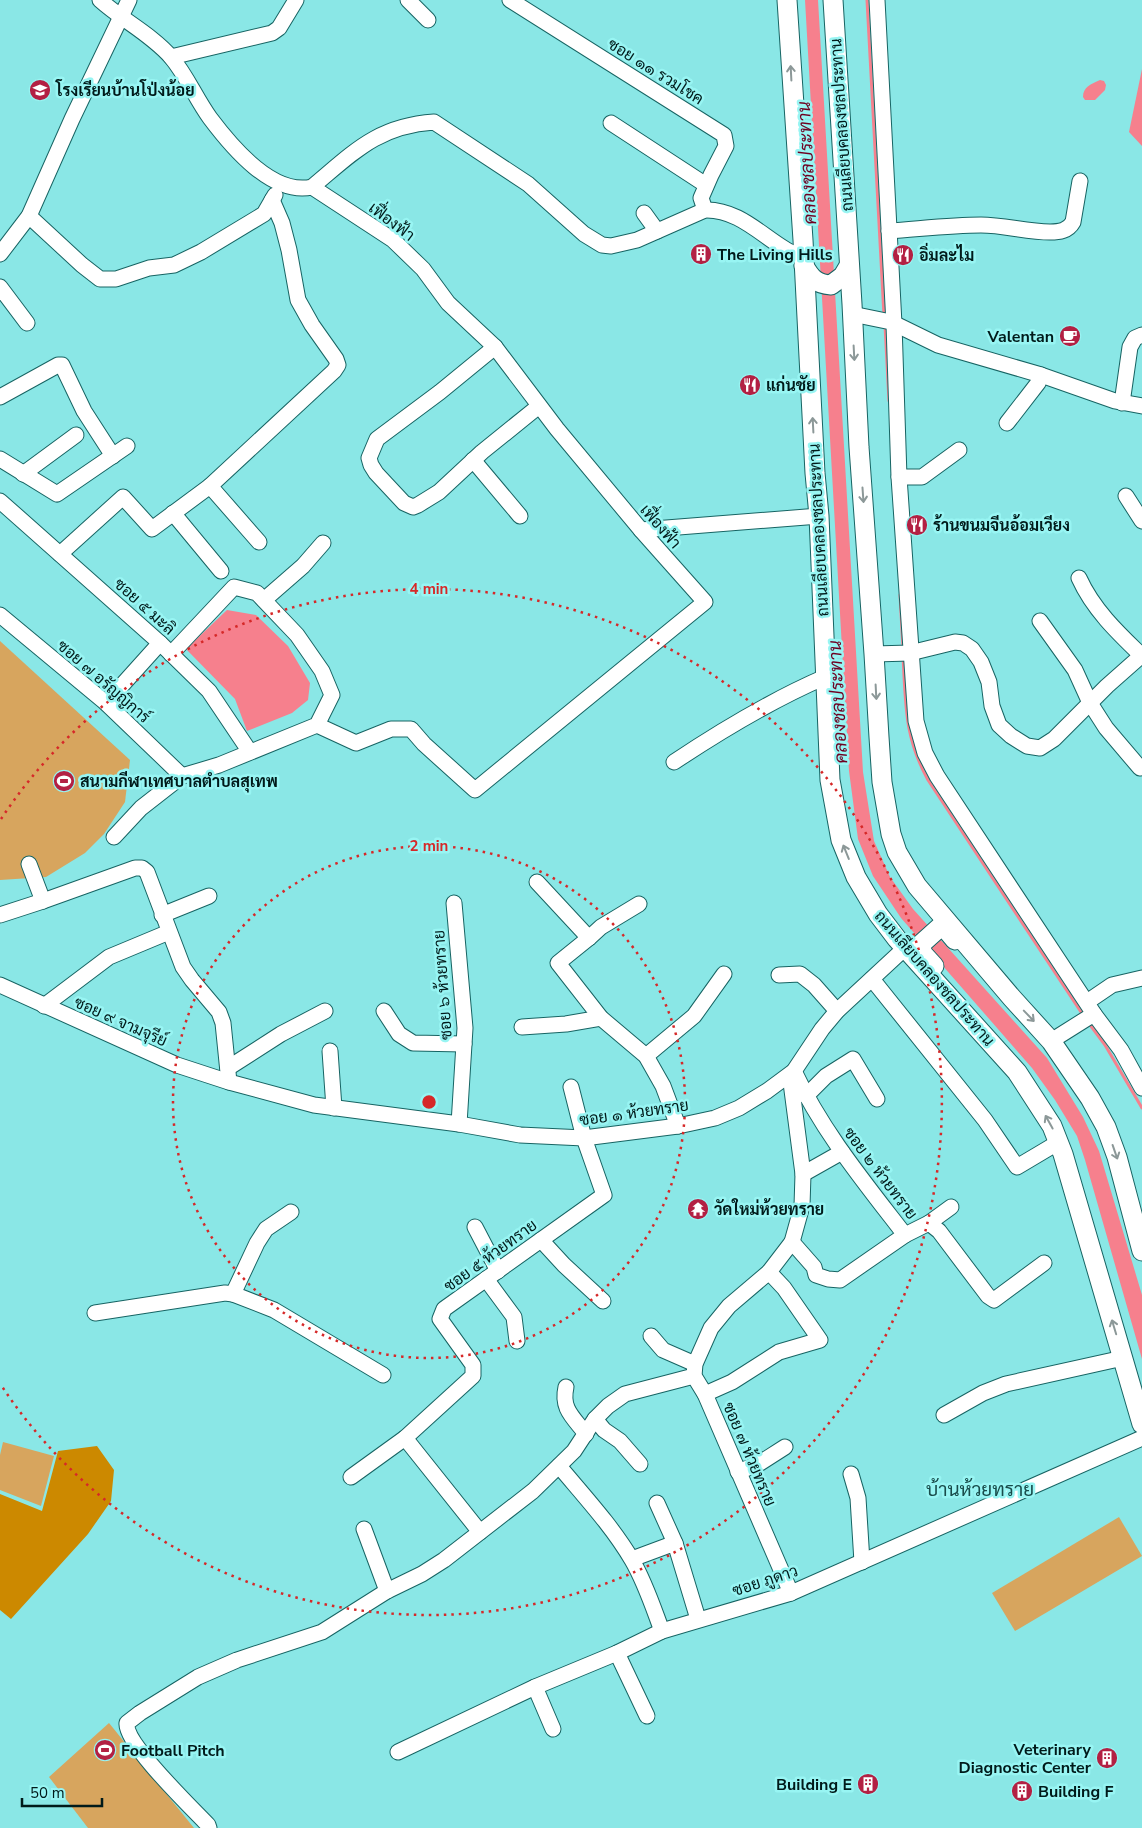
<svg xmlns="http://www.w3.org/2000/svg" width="1142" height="1828" viewBox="0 0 1142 1828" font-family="'Nunito Sans',Sarabun,sans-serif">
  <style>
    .green { fill: #d7a55e }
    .forest { fill: #cc8900 }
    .water { fill: #f6808d }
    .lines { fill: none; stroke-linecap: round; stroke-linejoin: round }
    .stream { stroke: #f6808d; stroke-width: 3 }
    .minor-casing { stroke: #176463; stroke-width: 17 }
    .major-casing { stroke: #176463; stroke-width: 21 }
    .minor { stroke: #fff; stroke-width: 15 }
    .major { stroke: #fff; stroke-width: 19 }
    .oneway { stroke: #8c9898 }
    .ring { fill: none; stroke: #d62828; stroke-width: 2.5; stroke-dasharray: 2.5 5 }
    .labels { text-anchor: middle; stroke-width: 5; stroke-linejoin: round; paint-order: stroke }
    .street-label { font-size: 16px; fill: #001a1a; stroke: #98f5f3 }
    .poi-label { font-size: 16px; font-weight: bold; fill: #001a1a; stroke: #98f5f3; text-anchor: start }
    .water-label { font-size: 18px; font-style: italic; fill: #6f0021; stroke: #98f5f3 }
    .quarter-label { font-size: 19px; fill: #194c4b; stroke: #98f5f3 }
    .centre { fill: #d62828; stroke: #98f5f3; stroke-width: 2.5 }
    .ring-label { font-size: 15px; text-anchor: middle; font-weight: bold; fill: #d62828; stroke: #98f5f3; stroke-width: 5; stroke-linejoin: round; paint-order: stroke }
  </style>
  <rect width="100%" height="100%" fill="#8ae7e6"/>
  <g class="green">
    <polygon points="0,641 130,760 125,802 104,834 85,853 46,877 0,880"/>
    <polygon points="3,1442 54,1456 41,1506 0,1490 0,1455"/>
    <polygon points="1119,1517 1142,1556 1015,1631 992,1593"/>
    <polygon points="109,1723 194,1828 88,1828 49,1777"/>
  </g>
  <polygon class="forest" points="97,1446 114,1470 111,1501 88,1534 11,1619 0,1610 0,1494 42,1511 58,1451"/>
  <g class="water">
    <polygon points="805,0 818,0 863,772 874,841 890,877 913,909 1047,1058 1083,1117 1099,1151 1142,1295 1142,1359 1085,1160 1077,1136 1055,1100 1032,1068 901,918 873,876 858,839 849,771"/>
    <polygon points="1142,69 1142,146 1129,132"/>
    <path d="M1100,80l4,1 2,4 -1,5 -10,10h-10l-2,-3c0,-10 8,-13 17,-17z"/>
    <polygon points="227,610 256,615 288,646 310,683 308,700 292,713 247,731 235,699 186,649"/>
  </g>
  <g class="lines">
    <g class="stream">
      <polyline points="867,0 884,316"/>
      <polyline points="885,325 889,401"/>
      <polyline points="900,595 903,648"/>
      <path d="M903,657c3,48 1,79 25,123l155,235"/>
      <polyline points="1088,1022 1105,1045 1142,1108"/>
    </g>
    <g class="minor-casing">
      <g id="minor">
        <path d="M100,0c22,20 51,34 71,57 16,19 25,42 39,61 21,28 62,78 102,69 42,-35 65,-61 122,-65l94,62 56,50 18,11 9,1 26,-6 68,-30c32,-1 55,24 80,39 6,4 13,6 19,8"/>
        <polyline points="408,0 428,20"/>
        <polyline points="510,0 724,135 726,146 711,175 701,198 705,210"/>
        <polyline points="877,0 894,324 899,477 916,721 925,753 937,776 1094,1014 1121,1050 1142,1088"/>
        <polyline points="171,57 272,33 279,28 296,0"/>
        <polyline points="611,123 706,185"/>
        <polyline points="312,187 393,240 423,269 448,303 495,347 557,429 641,530 705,602 475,790 424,744 411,729 391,729 356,743 317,725"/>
        <polyline points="644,213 657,231"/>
        <polyline points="29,216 82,265 100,279 116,279 149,268 174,265 201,252 264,214 275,195"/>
        <path d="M889,231c30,-2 62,-6 92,-6 23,0 46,7 69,7 9,0 18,-1 23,-10l7,-41"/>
        <polyline points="0,254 29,216 72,119 129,0"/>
        <polyline points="0,287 27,323"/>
        <polyline points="852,314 891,322 938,345 1041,375 1115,401 1142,406"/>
        <polyline points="495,347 440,392 377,439 369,458 371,465 376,473 404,503 413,507 418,505 439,492 482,452 539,406"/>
        <polyline points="0,397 58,365 62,365 84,411 113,456"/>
        <polyline points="1122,403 1130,347 1135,338 1142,335"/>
        <polyline points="1007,423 1038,383 1041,375"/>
        <polyline points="0,459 57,494 127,446"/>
        <polyline points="473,460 520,516"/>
        <polyline points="23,474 76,435"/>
        <polyline points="899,477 922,477 959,450"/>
        <polyline points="210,486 259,542"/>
        <polyline points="1126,496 1142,521"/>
        <polyline points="0,501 160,643 209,691 250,752"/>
        <polyline points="173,513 221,571"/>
        <polyline points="641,530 819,516"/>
        <polyline points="60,554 123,497 152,529 210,486 334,371 338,365 336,359 312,325 298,300 289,250 282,223 272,200"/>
        <path d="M1079,578c14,31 38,54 63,78"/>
        <polyline points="264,600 303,566 323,543"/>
        <polyline points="0,615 106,703 182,776"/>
        <polyline points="1040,621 1075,670 1090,703 1106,728 1140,768"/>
        <polyline points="874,654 910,653 955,642 963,643 972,649 981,662 989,682 992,706 999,725 1011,736 1027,746 1040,748 1054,739 1107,686 1142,655"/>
        <polyline points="106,703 160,643"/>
        <path d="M674,762c48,-32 98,-62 151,-85"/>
        <polyline points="114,837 141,808 182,776 219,765 317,725 332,695 322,671 297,635 257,593 234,587 171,654"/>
        <polyline points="29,864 43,901"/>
        <polyline points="537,882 589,938 558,963 601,1018 646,1056 663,1086 678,1126"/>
        <polyline points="454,903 465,1028 459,1124"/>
        <polyline points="0,915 43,901 135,868 142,868 147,872 183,967 192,980 219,1012 223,1023 229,1082"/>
        <polyline points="162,915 209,896"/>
        <polyline points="589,938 601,927 639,904"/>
        <polyline points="779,975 800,974 814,985 837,1011"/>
        <polyline points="872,979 985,1120 1017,1167 1059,1142"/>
        <polyline points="0,985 177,1065 229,1082 314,1105 459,1124 520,1135 584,1138 678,1126 715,1118 739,1108 767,1091 794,1071 822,1029 837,1011 905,948"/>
        <polyline points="1087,1002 1112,985 1142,978"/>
        <polyline points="44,1006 109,957 169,932"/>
        <polyline points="384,1011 399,1034 413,1043 464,1044"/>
        <polyline points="522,1027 566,1024 601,1018"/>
        <polyline points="1051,1041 1094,1014"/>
        <polyline points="330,1051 334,1108"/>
        <polyline points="646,1056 694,1016 724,974"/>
        <polyline points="228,1068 281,1034 325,1011"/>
        <path d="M794,1071c28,60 71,112 111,164l24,-12 10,8 49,65 6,4 50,-37"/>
        <polyline points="790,1075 803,1174 802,1206 792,1242 769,1272 729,1306 711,1328 695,1364 694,1376 705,1394 791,1593"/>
        <polyline points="806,1096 826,1076 853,1059 877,1099"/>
        <polyline points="803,1174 842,1152"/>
        <polyline points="929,1223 951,1207"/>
        <polyline points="475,1227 498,1271"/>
        <polyline points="541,1240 564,1265 603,1301"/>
        <polyline points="792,1242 814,1267 816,1275 828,1279 840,1280 905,1235"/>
        <polyline points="486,1279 514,1317 517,1341"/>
        <polyline points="233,1294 274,1310 383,1375"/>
        <polyline points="95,1313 225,1293 233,1294 257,1243 266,1229 291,1212"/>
        <polyline points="651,1336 663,1350 695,1364"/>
        <path d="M566,1387c-5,22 7,30 20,47"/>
        <polyline points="705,1394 732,1382 779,1352 820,1340 784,1288 769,1272"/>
        <polyline points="944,1415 983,1393 1006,1384 1123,1358"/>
        <polyline points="595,1419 604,1430 620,1441 640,1464"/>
        <polyline points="405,1438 480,1532"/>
        <path d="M559,1466c25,30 53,60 73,94 13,22 21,47 30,71"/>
        <polyline points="738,1472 760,1463 785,1447"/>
        <polyline points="851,1474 858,1498 862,1562"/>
        <polyline points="351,1477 405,1438 473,1376 473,1365 440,1319 444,1309 604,1195 584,1138 571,1087"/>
        <polyline points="657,1503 675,1543"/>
        <polyline points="364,1529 387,1591"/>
        <polyline points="632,1559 675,1543 698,1619"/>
        <polyline points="617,1653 647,1716"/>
        <polyline points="535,1687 553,1729"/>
        <polyline points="398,1752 535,1687 617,1653 662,1631 791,1593 1142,1438"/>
        <path d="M209,1828l-1,-3c-15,-16 -84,-82 -81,-102l13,-10 58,-36 39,-17 85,-28 65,-41 35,-17 22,-14 89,-69 41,-40 21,-32 13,-13 17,-12 69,-18"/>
      </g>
    </g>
    <g class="major-casing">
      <g id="major">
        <polyline points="787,0 803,240 815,473 819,516 830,780 841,840 856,877 878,914 897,939 1017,1072 1052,1126 1063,1154 1142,1424"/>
        <polyline points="833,0 852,304 859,447 874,654 879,737 882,782 891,834 897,852 917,886 1012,998 1051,1041 1090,1098 1106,1127 1117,1157 1142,1251"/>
        <path d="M804,266c7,12 12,18 27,19l12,-9 6,-10"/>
        <polyline points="934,966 923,954 920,945 940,927 945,928 955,940"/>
      </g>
    </g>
    <use href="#minor" class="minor"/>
    <use href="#major" class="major"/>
  </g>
  <defs><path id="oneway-shaft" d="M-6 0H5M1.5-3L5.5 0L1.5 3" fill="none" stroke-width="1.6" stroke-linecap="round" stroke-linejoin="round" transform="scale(1.25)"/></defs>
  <g class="oneway">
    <use href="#oneway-shaft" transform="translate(791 73) rotate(-93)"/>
    <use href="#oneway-shaft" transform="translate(854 353) rotate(87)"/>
    <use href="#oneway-shaft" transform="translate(813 425) rotate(-93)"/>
    <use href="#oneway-shaft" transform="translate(863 495) rotate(86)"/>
    <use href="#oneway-shaft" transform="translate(876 692) rotate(87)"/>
    <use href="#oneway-shaft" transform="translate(846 852) rotate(-112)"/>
    <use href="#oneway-shaft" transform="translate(1029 1016) rotate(46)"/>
    <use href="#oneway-shaft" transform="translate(1049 1122) rotate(-119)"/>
    <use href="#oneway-shaft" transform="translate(1115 1152) rotate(71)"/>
    <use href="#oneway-shaft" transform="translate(1114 1327) rotate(-107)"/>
  </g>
  <g class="ring">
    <circle cx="429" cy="1102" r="256"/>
    <path d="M1 819A513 513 0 1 1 1 1385"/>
  </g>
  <defs>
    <g id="school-disc" transform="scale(1.125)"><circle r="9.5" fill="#b32043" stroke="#98f5f3"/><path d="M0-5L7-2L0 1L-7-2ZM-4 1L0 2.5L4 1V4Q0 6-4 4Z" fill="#fff"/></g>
    <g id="building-disc" transform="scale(1.125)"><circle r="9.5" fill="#b32043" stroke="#98f5f3"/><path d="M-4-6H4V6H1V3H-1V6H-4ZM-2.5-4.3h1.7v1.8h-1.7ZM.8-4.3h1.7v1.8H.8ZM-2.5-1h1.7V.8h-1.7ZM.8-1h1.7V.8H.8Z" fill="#fff"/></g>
    <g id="restaurant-disc" transform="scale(1.125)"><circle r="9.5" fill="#b32043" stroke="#98f5f3"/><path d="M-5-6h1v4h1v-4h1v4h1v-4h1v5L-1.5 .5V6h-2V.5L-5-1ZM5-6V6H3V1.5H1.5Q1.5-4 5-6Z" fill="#fff"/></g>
    <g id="cafe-disc" transform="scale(1.125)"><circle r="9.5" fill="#b32043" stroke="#98f5f3"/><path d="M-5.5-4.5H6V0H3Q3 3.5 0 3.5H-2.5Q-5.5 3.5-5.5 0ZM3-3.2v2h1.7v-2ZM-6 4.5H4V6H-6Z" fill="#fff"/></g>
    <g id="stadium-disc" transform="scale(1.125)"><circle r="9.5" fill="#b32043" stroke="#98f5f3"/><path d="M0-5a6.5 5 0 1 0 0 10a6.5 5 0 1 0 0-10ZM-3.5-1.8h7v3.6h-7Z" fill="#fff"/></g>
    <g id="temple-disc" transform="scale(1.125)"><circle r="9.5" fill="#b32043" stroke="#98f5f3"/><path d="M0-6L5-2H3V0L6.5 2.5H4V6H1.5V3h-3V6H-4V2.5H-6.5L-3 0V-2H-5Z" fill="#fff"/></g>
  </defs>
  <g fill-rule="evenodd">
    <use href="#school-disc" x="40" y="90"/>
    <use href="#building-disc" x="701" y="254"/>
    <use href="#restaurant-disc" x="903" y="255"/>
    <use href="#cafe-disc" x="1070" y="336"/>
    <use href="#restaurant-disc" x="750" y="385"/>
    <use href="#restaurant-disc" x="917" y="525"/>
    <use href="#stadium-disc" x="64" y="781"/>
    <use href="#temple-disc" x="698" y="1209"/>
    <use href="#stadium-disc" x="105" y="1750"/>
    <use href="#building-disc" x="1107" y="1758"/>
    <use href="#building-disc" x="868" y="1784"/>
    <use href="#building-disc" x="1022" y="1791"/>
  </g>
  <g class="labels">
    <g class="street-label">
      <text transform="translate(656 71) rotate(32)" y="6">ซอย ๑๑ รวมโชค</text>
      <text transform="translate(841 125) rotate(-94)" y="6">ถนนเลียบคลองชลประทาน</text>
      <text transform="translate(392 221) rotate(37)" y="6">เฟื่องฟ้า</text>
      <text transform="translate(661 526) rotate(49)" y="6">เฟื่องฟ้า</text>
      <text transform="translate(818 530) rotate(-93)" y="6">ถนนเลียบคลองชลประทาน</text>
      <text transform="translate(145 606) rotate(42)" y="6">ซอย ๕ มะลิ</text>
      <text transform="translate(104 681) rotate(41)" y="6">ซอย ๗ อรัญญิการ์</text>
      <text transform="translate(935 978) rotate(49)" y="6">ถนนเลียบคลองชลประทาน</text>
      <text transform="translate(442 985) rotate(-94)" y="6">ซอย ๖ ห้วยทราย</text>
      <text transform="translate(121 1021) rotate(24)" y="6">ซอย ๙ จามจุรีย์</text>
      <text transform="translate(634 1112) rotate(-8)" y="6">ซอย ๑ ห้วยทราย</text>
      <text transform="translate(881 1173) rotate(53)" y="6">ซอย ๒ ห้วยทราย</text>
      <text transform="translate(490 1255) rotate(-36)" y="6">ซอย ๕ ห้วยทราย</text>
      <text transform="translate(750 1454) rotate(67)" y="6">ซอย ๗ ห้วยทราย</text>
      <text transform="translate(765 1580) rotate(-18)" y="6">ซอย ภูดาว</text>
    </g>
    <g class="poi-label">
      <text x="56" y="96">โรงเรียนบ้านโป่งน้อย</text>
      <text x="717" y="260">The Living Hills</text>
      <text x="919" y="261">อิ่มละไม</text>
      <text x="1054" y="342" text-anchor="end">Valentan</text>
      <text x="766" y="391">แก่นชัย</text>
      <text x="933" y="531">ร้านขนมจีนอ้อมเวียง</text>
      <text x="80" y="787">สนามกีฬาเทศบาลตำบลสุเทพ</text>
      <text x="714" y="1215">วัดใหม่ห้วยทราย</text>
      <text x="1091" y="1755" text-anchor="end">Veterinary<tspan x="1091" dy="18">Diagnostic Center</tspan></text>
      <text x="121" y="1756">Football Pitch</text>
      <text x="852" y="1790" text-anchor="end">Building E</text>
      <text x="1038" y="1797">Building F</text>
    </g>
    <g class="water-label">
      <text transform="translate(807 163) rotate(-93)" y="6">คลองชลประทาน</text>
      <text transform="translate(838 702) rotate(-93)" y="6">คลองชลประทาน</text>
    </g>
    <g class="quarter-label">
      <text x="980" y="1496">บ้านห้วยทราย</text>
    </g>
  </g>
  <circle cx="429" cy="1102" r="8" class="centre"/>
  <g class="ring-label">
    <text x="429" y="594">4 min</text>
    <text x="429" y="851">2 min</text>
  </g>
  <path d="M22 1798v8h80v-8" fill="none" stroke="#001a1a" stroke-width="2.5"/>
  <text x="30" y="1798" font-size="15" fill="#001a1a" stroke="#98f5f3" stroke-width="4" paint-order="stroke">50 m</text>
</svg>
